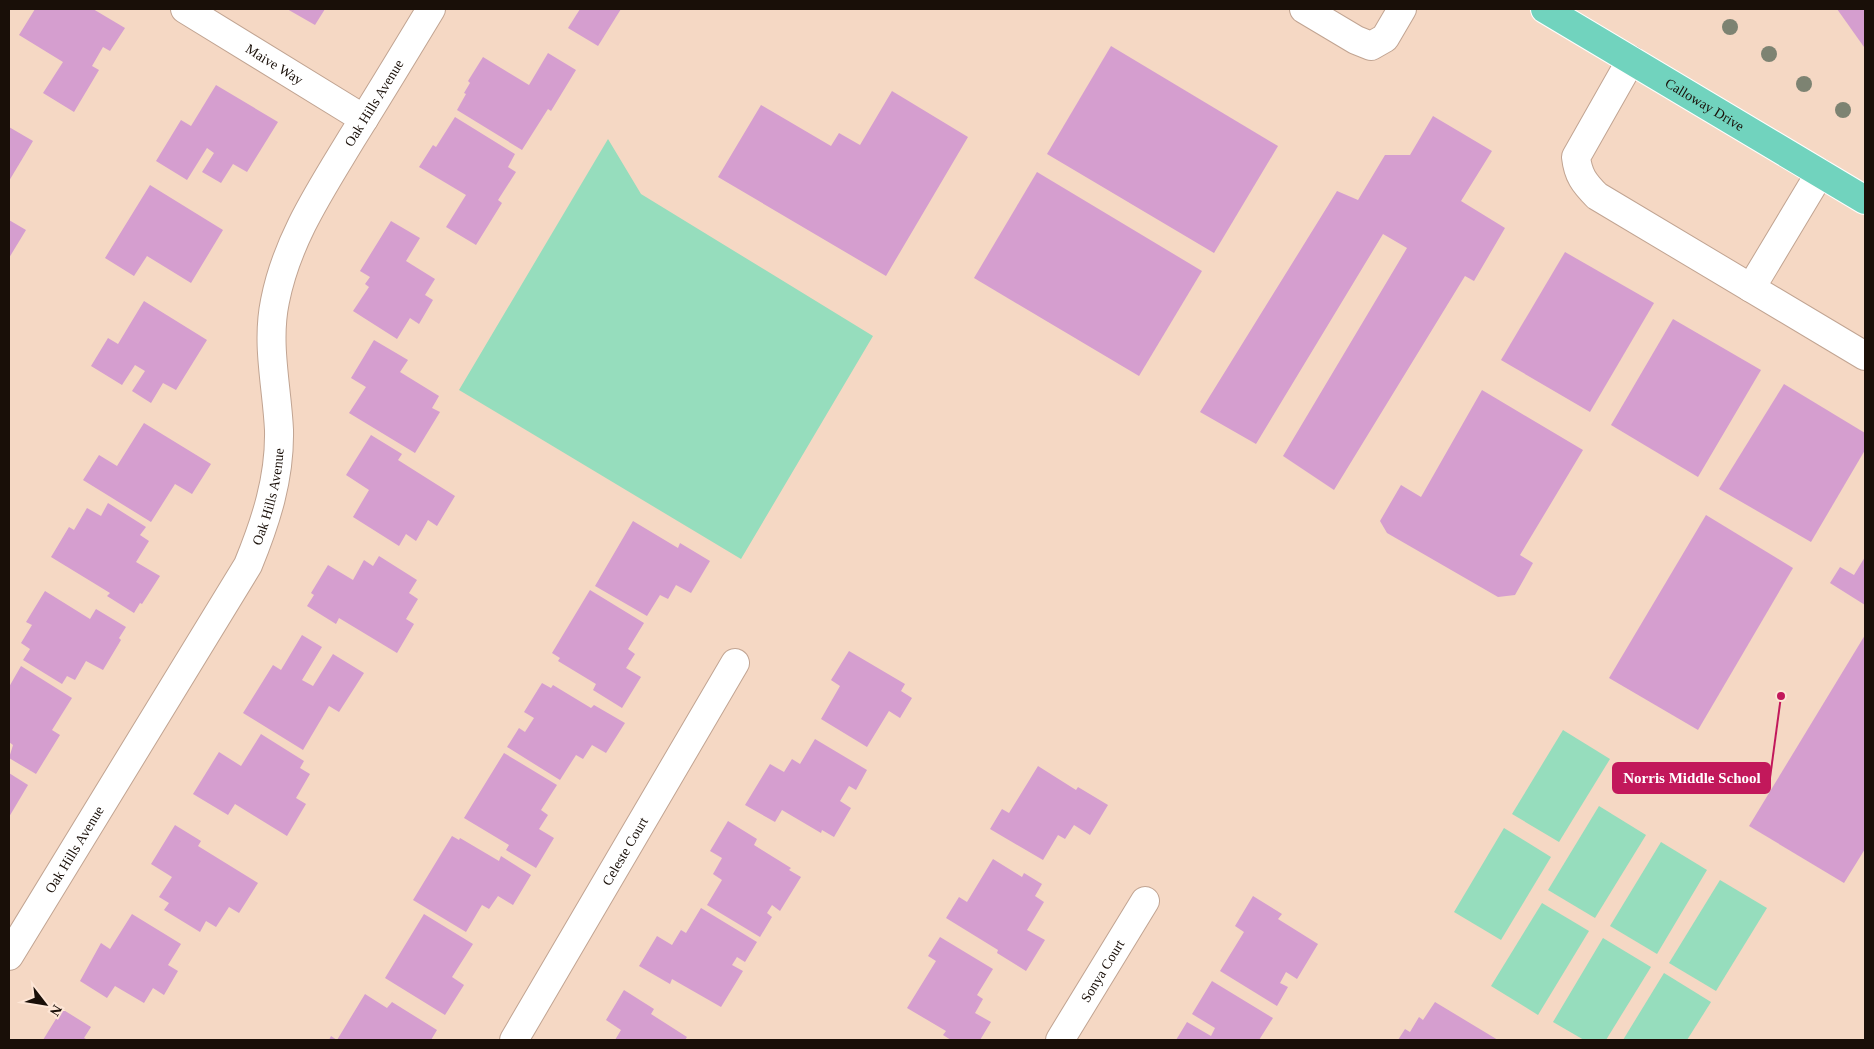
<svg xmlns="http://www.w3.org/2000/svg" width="1874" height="1049" viewBox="0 0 1874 1049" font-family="'Times New Roman',serif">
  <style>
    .green { fill: #96ddbd }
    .building { fill: #d59ecf }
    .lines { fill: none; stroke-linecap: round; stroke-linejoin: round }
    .minor-casing { stroke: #c1a492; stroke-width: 30 }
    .major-casing { stroke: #fff; stroke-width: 30 }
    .minor { stroke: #fff; stroke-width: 28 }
    .major { stroke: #71d3be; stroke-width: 28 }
    .tree { fill: #7d8372 }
    .labels { text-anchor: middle; stroke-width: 4; stroke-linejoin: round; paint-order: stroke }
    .street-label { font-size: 14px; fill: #190f08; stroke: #fee6d6 }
    .leader { fill: none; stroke: #c2185b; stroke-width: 2 }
    .callout-dot { fill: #c2185b; stroke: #fee6d6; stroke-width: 2 }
    .callout { fill: #c2185b; stroke: #c2185b; stroke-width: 2 }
    .callout-label { font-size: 15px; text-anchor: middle; font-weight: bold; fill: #fff }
  </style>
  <rect width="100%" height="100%" fill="#f5d8c4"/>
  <g class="green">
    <polygon points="608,139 641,194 873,336 741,559 459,390"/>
    <polygon points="1563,730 1610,759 1559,842 1512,814"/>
    <polygon points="1599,806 1646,835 1595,918 1548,890"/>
    <polygon points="1504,828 1551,857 1501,940 1454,912"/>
    <polygon points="1661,842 1707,870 1657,954 1610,926"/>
    <polygon points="1720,880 1767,908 1716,991 1669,963"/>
    <polygon points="1542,903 1589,931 1538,1015 1491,986"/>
    <polygon points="1603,938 1651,967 1606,1040 1584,1040 1553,1022"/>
    <polygon points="1664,973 1711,1002 1687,1040 1623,1040"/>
  </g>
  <g class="building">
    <polygon points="35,9 93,9 125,28 110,51 103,47 92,66 99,70 74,112 43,93 63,62 19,35"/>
    <polygon points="287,9 325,9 315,25"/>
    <polygon points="580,9 621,9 598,46 568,28"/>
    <polygon points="1837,9 1865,9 1865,46 1864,47"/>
    <polygon points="1111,46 1278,146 1214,253 1047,154"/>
    <polygon points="548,53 576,70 551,111 548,109 522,150 457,110 466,94 464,93 470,83 468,81 483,57 529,85"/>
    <polygon points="216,85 278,122 247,172 233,164 221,183 202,172 214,153 207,148 187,180 156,161 181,120 191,126"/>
    <polygon points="892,91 968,137 886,276 718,177 761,105 831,146 839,133 860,145"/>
    <polygon points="1433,116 1492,151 1461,201 1505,228 1474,281 1465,276 1334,490 1283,456 1407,248 1383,234 1256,444 1200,412 1337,191 1358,200 1385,155 1410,155"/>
    <polygon points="455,117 515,154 508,167 516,172 498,200 502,203 476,245 446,227 466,195 419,167 433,145 436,147"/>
    <polygon points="9,127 33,141 9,181"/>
    <polygon points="1037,172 1202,271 1139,376 974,278"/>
    <polygon points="150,185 223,230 191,283 147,256 134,276 105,258"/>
    <polygon points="9,220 26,230 9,258"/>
    <polygon points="391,221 420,238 406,261 435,279 425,295 433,300 419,324 410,318 397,339 353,311 369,287 365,284 370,277 360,271"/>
    <polygon points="1565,252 1654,303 1590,412 1501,360"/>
    <polygon points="144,301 207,340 176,390 163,383 151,403 132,391 145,371 135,365 122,385 91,366 108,338 118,344"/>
    <polygon points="1673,319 1761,370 1698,477 1611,425"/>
    <polygon points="374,340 408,360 400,372 439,396 432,408 440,412 415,453 349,413 366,387 351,378"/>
    <polygon points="1784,384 1865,433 1865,450 1811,542 1719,489"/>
    <polygon points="1482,390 1583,450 1520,555 1533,563 1515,595 1498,597 1387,533 1380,521 1401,485 1421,497"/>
    <polygon points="144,423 211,464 192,494 175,484 151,522 83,480 99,455 117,466"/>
    <polygon points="371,435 402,454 398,460 455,496 437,526 428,520 416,541 406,534 399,546 353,517 369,490 346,475"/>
    <polygon points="108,503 146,527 140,535 149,541 136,562 160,576 142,604 140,603 134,613 107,596 110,593 51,557 69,527 74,530 87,508 101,516"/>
    <polygon points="1706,515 1793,568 1698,730 1609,678"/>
    <polygon points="633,521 678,548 680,543 710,561 691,593 676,585 668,599 660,595 647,616 595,586"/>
    <polygon points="379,556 417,580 409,593 418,599 406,619 414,624 397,653 339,618 336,624 307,606 314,595 311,593 328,565 353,580 364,560 373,566"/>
    <polygon points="1865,557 1865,605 1830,583 1840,567 1854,575"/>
    <polygon points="590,590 644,623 628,649 635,654 626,668 641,677 622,708 593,690 596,684 558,661 560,658 552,653"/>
    <polygon points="45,591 90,619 96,609 126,627 119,638 121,640 103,670 86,661 75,680 67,676 62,684 23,660 30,649 21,643 32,625 26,622"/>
    <polygon points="302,635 322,647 302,680 313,686 333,654 364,673 339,712 329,706 303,750 243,713 273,665 281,670"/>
    <polygon points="1865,635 1865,849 1844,883 1749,826"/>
    <polygon points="849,651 905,684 901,691 912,698 900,718 889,711 867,747 821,719 840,686 831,680"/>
    <polygon points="21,666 72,698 52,730 60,735 36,774 9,758 13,745 9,742 9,687"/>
    <polygon points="542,683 551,688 553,685 591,708 594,705 625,723 606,753 592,745 583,759 576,755 560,780 507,747 519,728 525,732 534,718 524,712"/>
    <polygon points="261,734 304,761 300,768 310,774 296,798 306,804 287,836 235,804 228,815 193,794 219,752 241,766"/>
    <polygon points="815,739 867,770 856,790 849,786 840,801 851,808 834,837 822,830 821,833 782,810 775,822 745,805 770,764 784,772 792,759 800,764"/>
    <polygon points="504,753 557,785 541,810 548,815 539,829 554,838 536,868 506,850 509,845 464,818"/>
    <polygon points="1038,766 1076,790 1078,787 1108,805 1090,835 1074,825 1065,839 1058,835 1043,860 990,829 1002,809 1009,813"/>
    <polygon points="9,773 28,785 9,817"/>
    <polygon points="728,821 757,839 754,845 791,868 789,870 801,877 780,911 772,905 767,913 772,917 760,937 707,905 722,880 713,874 722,858 710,851"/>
    <polygon points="175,825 201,841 198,846 258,883 239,913 229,907 216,927 206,921 200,932 164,910 169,903 159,897 172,877 151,864"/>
    <polygon points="452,836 459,840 460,838 499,861 501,856 531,875 513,905 498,896 489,909 482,905 466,932 413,900"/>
    <polygon points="993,859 1022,877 1024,873 1042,884 1035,896 1044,902 1027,930 1045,940 1026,971 997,953 998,950 946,918 959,897 967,902"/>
    <polygon points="1253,896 1282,914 1278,919 1318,944 1297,979 1286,972 1280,983 1288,987 1277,1006 1220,971 1244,932 1235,926"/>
    <polygon points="701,908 757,942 745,962 737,957 732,965 743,971 721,1007 672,979 670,984 639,966 657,936 672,945 681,930 686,933"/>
    <polygon points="132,914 181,944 168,965 178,971 164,995 153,988 144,1003 115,986 107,998 80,981 101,943 110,949"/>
    <polygon points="424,914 473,944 452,977 464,985 445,1015 385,978"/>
    <polygon points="940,937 993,969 977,995 983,999 975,1013 991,1022 980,1040 951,1040 943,1035 946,1031 907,1008 936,961 928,956"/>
    <polygon points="1212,981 1273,1018 1259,1040 1176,1040 1187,1022 1211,1036 1215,1028 1192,1014"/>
    <polygon points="624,990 654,1009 651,1014 687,1037 685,1040 615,1040 621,1030 606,1020"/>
    <polygon points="365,994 387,1008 392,1002 437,1030 431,1040 329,1040 331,1036 337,1040"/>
    <polygon points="1435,1002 1498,1040 1398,1040 1405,1029 1410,1032 1419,1017 1423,1020"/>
    <polygon points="62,1009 91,1027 84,1038 88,1040 43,1040"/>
  </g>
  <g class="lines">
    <g class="minor-casing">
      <g id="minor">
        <path id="s1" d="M185,9l179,110"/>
        <polyline points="1304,9 1356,40 1371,46 1385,38 1402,9"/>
        <path d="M1631,60l-55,97c2,18 8,26 21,39l268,160"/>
        <polyline points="1751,288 1820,173"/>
        <path id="s2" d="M9,956l239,-391c18,-44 32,-87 31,-135 -2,-43 -13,-86 -4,-129 12,-61 45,-110 77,-163 27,-43 53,-86 79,-129"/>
        <path id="s3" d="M514,1040l221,-377"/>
        <path id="s4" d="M1060,1040l85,-139"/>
      </g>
    </g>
    <g class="major-casing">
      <g id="major">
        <path id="s5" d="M1545,9l320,191"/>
      </g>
    </g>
    <use href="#minor" class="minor"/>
    <use href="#major" class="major"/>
  </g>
  <g class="tree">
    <circle cx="1730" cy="27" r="8"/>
    <circle cx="1769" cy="54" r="8"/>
    <circle cx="1804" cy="84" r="8"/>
    <circle cx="1843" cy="110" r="8"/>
  </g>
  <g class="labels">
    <g class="street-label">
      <text dy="5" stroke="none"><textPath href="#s1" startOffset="105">Maive Way</textPath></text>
      <text dy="5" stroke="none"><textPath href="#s2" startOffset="950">Oak Hills Avenue</textPath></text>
      <text dy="5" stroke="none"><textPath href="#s5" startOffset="186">Calloway Drive</textPath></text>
      <text dy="5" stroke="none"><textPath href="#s2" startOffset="530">Oak Hills Avenue</textPath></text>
      <text dy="5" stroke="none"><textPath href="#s2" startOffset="125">Oak Hills Avenue</textPath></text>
      <text dy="5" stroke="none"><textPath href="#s3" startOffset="219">Celeste Court</textPath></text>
      <text dy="5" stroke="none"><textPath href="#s4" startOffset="81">Sonya Court</textPath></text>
    </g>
  </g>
  <path class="leader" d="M1781 696L1770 778"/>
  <circle class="callout-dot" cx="1781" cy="696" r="5"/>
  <rect class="callout" x="1613" y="763" width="157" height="30" rx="5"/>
  <g class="callout-label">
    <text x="1692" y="783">Norris Middle School</text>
  </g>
  <rect width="1874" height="1049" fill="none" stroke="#190f08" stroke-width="20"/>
  <g transform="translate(45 1004) rotate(121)" stroke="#fee6d6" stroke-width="4" paint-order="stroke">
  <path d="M0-4L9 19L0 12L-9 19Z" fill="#190f08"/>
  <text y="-8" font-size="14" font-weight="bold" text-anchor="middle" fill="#190f08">N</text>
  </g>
</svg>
